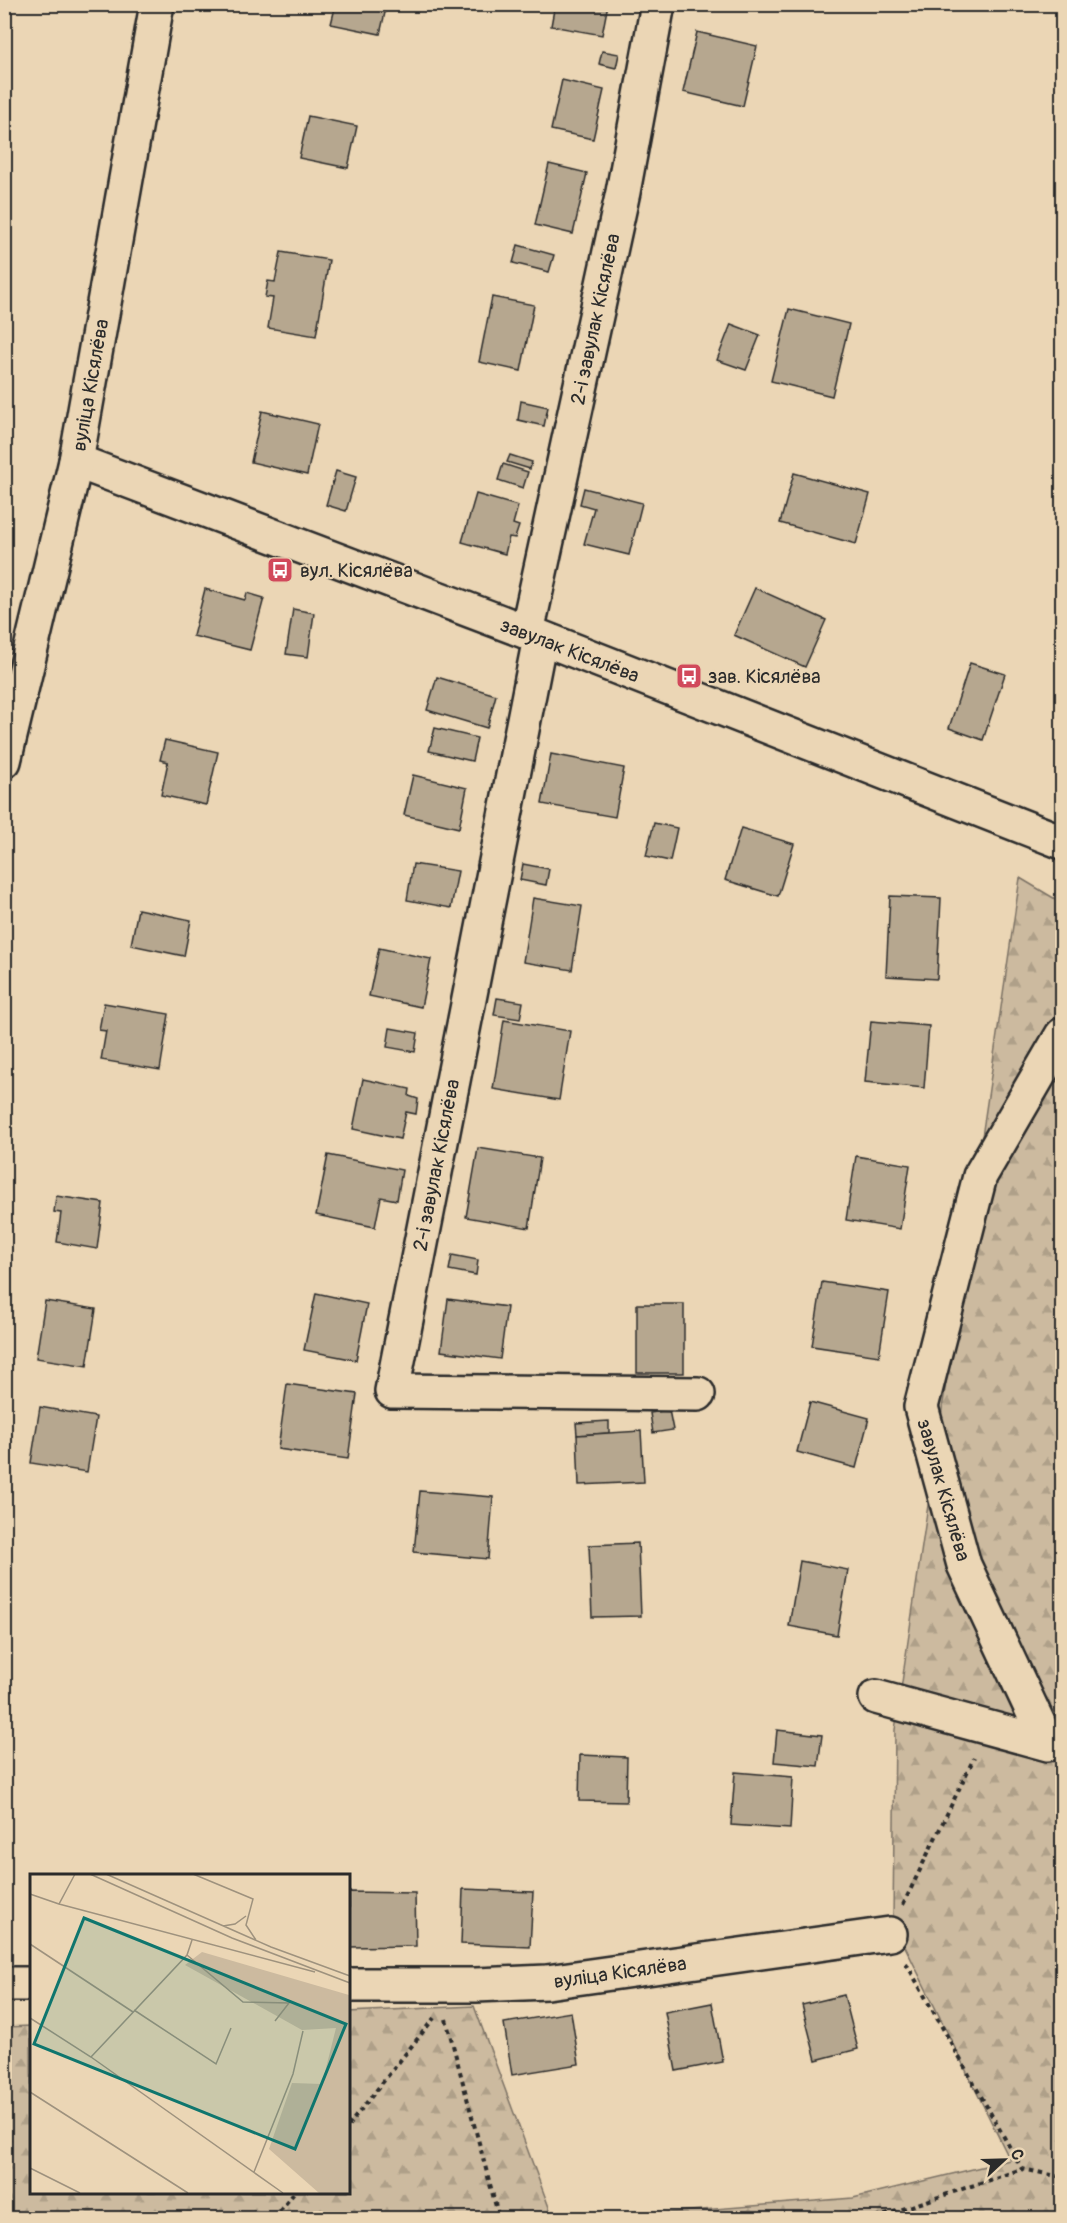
<svg xmlns="http://www.w3.org/2000/svg" width="1067" height="2223" viewBox="0 0 1067 2223" font-family="Pangolin,sans-serif">
  <style>
    .forest { fill: url(#forest-firs); stroke: #7c7265; stroke-width: 1.5 }
    .building { fill: #b6a78f; stroke: #2b2b2b; stroke-width: 1.5 }
    .lines { fill: none; stroke-linecap: round; stroke-linejoin: round }
    .minor-casing { stroke: #2b2b2b; stroke-width: 38 }
    .path { stroke: #2b2b2b; stroke-width: 4; stroke-dasharray: 4.5 4.5; stroke-linecap: butt }
    .minor { stroke: #ebd6b5; stroke-width: 33 }
    .labels { text-anchor: middle; stroke-width: 4.5; stroke-linejoin: round; paint-order: stroke }
    .street-label { font-size: 20px; fill: #2b2b2b; stroke: #ebd6b5 }
    .poi-label { font-size: 20px; fill: #2b2b2b; stroke: #ebd6b5; text-anchor: start }
    .inset-road { fill: none; stroke: #9e927e; stroke-width: 1.5 }
    .view { fill: #0f766e; fill-opacity: 0.15; stroke: #0f766e; stroke-width: 3 }
    .inset-edge { fill: none; stroke: #2b2b2b; stroke-width: 3 }
  </style>
  <defs>
    <pattern id="forest-firs" width="22" height="20" patternUnits="userSpaceOnUse" patternTransform="scale(1.5)"><rect width="22" height="20" fill="#ccba9f"/><path d="M5 1l3.5 6h-7zM16 11l3.5 6h-7z" fill="#afa089"/></pattern>
  </defs>
  <rect width="100%" height="100%" fill="#ebd6b5"/>
  <filter id="ink" filterUnits="userSpaceOnUse"><feTurbulence type="fractalNoise" baseFrequency=".0167" numOctaves="2"/><feDisplacementMap in="SourceGraphic" scale="12" xChannelSelector="R" yChannelSelector="G"/><feConvolveMatrix kernelMatrix="1 2 1 2 8 2 1 2 1" color-interpolation-filters="sRGB"/></filter>
  <g filter="url(#ink)">
    <g class="forest">
      <polygon points="1020,878 1062,903 1062,2218 602,2218 853,2198 1010,2160 893,1922 895,1730"/>
      <polygon points="474,2006 553,2218 5,2218 5,2027 31,2026 32,2192 348,2192 348,2012"/>
    </g>
    <g class="building">
      <polygon points="336,4 387,4 380,34 331,24"/>
      <polygon points="555,4 608,4 602,35 551,26"/>
      <polygon points="697,32 757,46 743,106 683,92"/>
      <polygon points="602,51 619,54 616,68 599,64"/>
      <polygon points="562,80 604,90 593,139 551,130"/>
      <polygon points="308,116 357,126 348,168 299,158"/>
      <polygon points="549,164 587,173 573,234 535,225"/>
      <polygon points="518,245 554,255 549,272 513,263"/>
      <polygon points="281,252 329,260 316,336 268,328 273,298 265,297 268,281 275,282"/>
      <polygon points="492,297 534,305 521,371 479,362"/>
      <polygon points="789,309 849,324 832,396 771,381"/>
      <polygon points="731,324 760,335 746,370 717,360"/>
      <polygon points="521,401 548,407 544,426 518,420"/>
      <polygon points="262,411 318,424 307,475 251,462"/>
      <polygon points="510,455 532,462 530,469 507,462"/>
      <polygon points="503,464 528,472 523,488 498,480"/>
      <polygon points="336,471 356,477 346,511 326,505"/>
      <polygon points="794,473 870,494 856,544 780,523"/>
      <polygon points="584,488 642,503 629,555 584,544 594,508 580,504"/>
      <polygon points="476,494 518,506 513,524 519,526 515,538 509,537 505,554 462,542"/>
      <polygon points="755,588 826,620 805,667 734,635"/>
      <polygon points="205,589 245,600 247,593 264,598 250,650 193,636"/>
      <polygon points="293,609 314,613 308,657 286,654"/>
      <polygon points="970,663 1005,674 983,740 949,728"/>
      <polygon points="437,677 496,695 487,728 427,710"/>
      <polygon points="435,728 477,738 472,761 429,751"/>
      <polygon points="165,740 218,752 206,805 161,795 168,762 160,760"/>
      <polygon points="551,754 624,768 615,817 542,804"/>
      <polygon points="413,775 467,788 459,828 404,815"/>
      <polygon points="654,823 677,828 670,861 646,856"/>
      <polygon points="741,828 794,844 778,896 725,880"/>
      <polygon points="413,864 458,871 451,908 407,900"/>
      <polygon points="523,864 549,869 546,885 520,880"/>
      <polygon points="890,896 941,898 937,979 886,976"/>
      <polygon points="533,898 582,906 572,970 523,962"/>
      <polygon points="138,909 191,920 184,956 131,945"/>
      <polygon points="379,948 431,959 421,1007 369,996"/>
      <polygon points="497,998 523,1002 520,1019 494,1015"/>
      <polygon points="104,1003 169,1014 160,1070 101,1060 106,1031 99,1030"/>
      <polygon points="504,1020 570,1031 559,1100 493,1089"/>
      <polygon points="871,1021 929,1026 924,1088 865,1082"/>
      <polygon points="390,1028 418,1033 415,1052 387,1047"/>
      <polygon points="363,1079 410,1089 409,1096 418,1099 416,1114 406,1112 400,1139 353,1129"/>
      <polygon points="478,1148 540,1158 529,1228 466,1217"/>
      <polygon points="328,1155 402,1170 397,1200 381,1197 375,1227 316,1215"/>
      <polygon points="856,1156 910,1165 900,1229 846,1220"/>
      <polygon points="56,1196 103,1203 97,1249 57,1242 61,1213 54,1212"/>
      <polygon points="452,1255 478,1260 476,1275 449,1270"/>
      <polygon points="822,1282 889,1292 879,1356 812,1346"/>
      <polygon points="316,1293 367,1304 356,1360 304,1350"/>
      <polygon points="448,1299 507,1307 500,1359 441,1351"/>
      <polygon points="45,1301 96,1309 87,1366 36,1358"/>
      <rect x="637" y="1304" width="47" height="69"/>
      <polygon points="287,1384 357,1394 348,1459 278,1449"/>
      <polygon points="810,1402 869,1418 856,1468 797,1452"/>
      <polygon points="40,1407 96,1417 87,1472 31,1463"/>
      <polygon points="669,1410 673,1430 653,1433 650,1413"/>
      <polygon points="609,1421 609,1433 577,1435 576,1423"/>
      <polygon points="641,1431 644,1482 579,1485 577,1435"/>
      <polygon points="420,1491 493,1497 488,1559 414,1552"/>
      <polygon points="638,1543 641,1616 592,1617 589,1545"/>
      <polygon points="800,1561 848,1570 837,1635 789,1626"/>
      <polygon points="777,1730 822,1735 818,1766 774,1762"/>
      <polygon points="580,1755 627,1757 626,1802 579,1801"/>
      <polygon points="735,1772 793,1777 790,1829 731,1825"/>
      <polygon points="463,1889 533,1892 530,1947 461,1944"/>
      <polygon points="349,1892 415,1893 416,1946 350,1947"/>
      <polygon points="844,1995 858,2049 816,2060 802,2005"/>
      <polygon points="712,2003 723,2062 676,2071 665,2012"/>
      <polygon points="571,2012 579,2064 512,2075 504,2023"/>
    </g>
    <g class="lines">
      <g class="minor-casing">
        <g id="minor">
          <polyline points="76,461 527,632 1062,842"/>
          <polyline points="527,632 623,192 658,4"/>
          <polyline points="540,638 392,1391 698,1394"/>
          <polyline points="4,761 76,461 157,4"/>
          <polyline points="876,1697 1048,1744 964,1565 921,1407 980,1176 1062,1035"/>
          <polyline points="4,1984 32,1984"/>
          <polyline points="348,1985 476,1985 547,1982 890,1934"/>
        </g>
      </g>
      <g class="path">
        <polyline points="1060,371 1062,371"/>
        <polyline points="903,1905 974,1758"/>
        <polyline points="906,1963 1022,2169"/>
        <polyline points="446,2019 499,2218"/>
        <polyline points="348,2126 434,2018"/>
        <polyline points="274,2218 295,2192"/>
        <polyline points="876,2218 1022,2169 1062,2177"/>
      </g>
      <use href="#minor" class="minor"/>
    </g>
  </g>
  <defs>
    <g id="bus-square" transform="scale(1.35)"><rect x="-9" y="-9" width="18" height="18" rx="4" fill="#d1495b" stroke="#ebd6b5"/><path d="M-5-6H5V4H4V6H2V4H-2V6H-4V4H-5ZM-3.5-4V0h7V-4ZM-3.5 1.2v1.5H-2V1.2ZM2 1.2v1.5H3.5V1.2Z" fill="#fff"/></g>
  </defs>
  <g fill-rule="evenodd">
    <use href="#bus-square" x="280" y="570"/>
    <use href="#bus-square" x="689" y="676"/>
  </g>
  <g class="labels">
    <g class="street-label">
      <text transform="translate(595 319) rotate(-78)" y="7">2-і завулак Кісялёва</text>
      <text transform="translate(90 385) rotate(-80)" y="7">вуліца Кісялёва</text>
      <text transform="translate(570 650) rotate(21)" y="7">завулак Кісялёва</text>
      <text transform="translate(436 1165) rotate(-79)" y="7">2-і завулак Кісялёва</text>
      <text transform="translate(944 1490) rotate(74)" y="7">завулак Кісялёва</text>
      <text transform="translate(620 1972) rotate(-8)" y="7">вуліца Кісялёва</text>
    </g>
    <g class="poi-label">
      <text x="300" y="577">вул. Кісялёва</text>
      <text x="708" y="683">зав. Кісялёва</text>
    </g>
  </g>
  <g transform="translate(30 1874)">
    <rect width="320" height="320" fill="#ebd6b5"/>
    <path d="M172,78l147,43v198h-30l-50,-44 23,-66 30,1 14,-56 -34,2 -117,-65z" fill="#ccba9f"/>
    <path class="inset-road" d="M60,0l142,64 118,45M76,0l165,73 79,29M163,0l60,25 -7,26 10,15M0,20l29,10 16,-30M29,30l256,68M193,52l12,-2 11,-8M0,70l103,68M157,81l56,47 46,1 -14,18M104,136l82,54 15,-36M0,144l61,39 192,136M61,183l96,-102 5,-15M0,218l158,101M0,294l50,25M224,298l39,-98 10,-43"/>
    <path class="view" d="M54,44l262,106 -51,125 -261,-105z"/>
    <rect width="320" height="320" class="inset-edge"/>
  </g>
  <rect width="1067" height="2223" fill="none" stroke="#ebd6b5" stroke-width="24"/>
  <rect x="12" y="12" width="1043" height="2199" fill="none" stroke="#2b2b2b" stroke-width="2" filter="url(#ink)"/>
  <g transform="translate(1004 2160) rotate(68)" stroke="#ebd6b5" stroke-width="4.5" paint-order="stroke">
  <path d="M0-4.5L10 22L0 15L-10 22Z" fill="#2b2b2b"/>
  <text y="-9" font-size="16" font-weight="bold" text-anchor="middle" fill="#2b2b2b">С</text>
  </g>
</svg>
